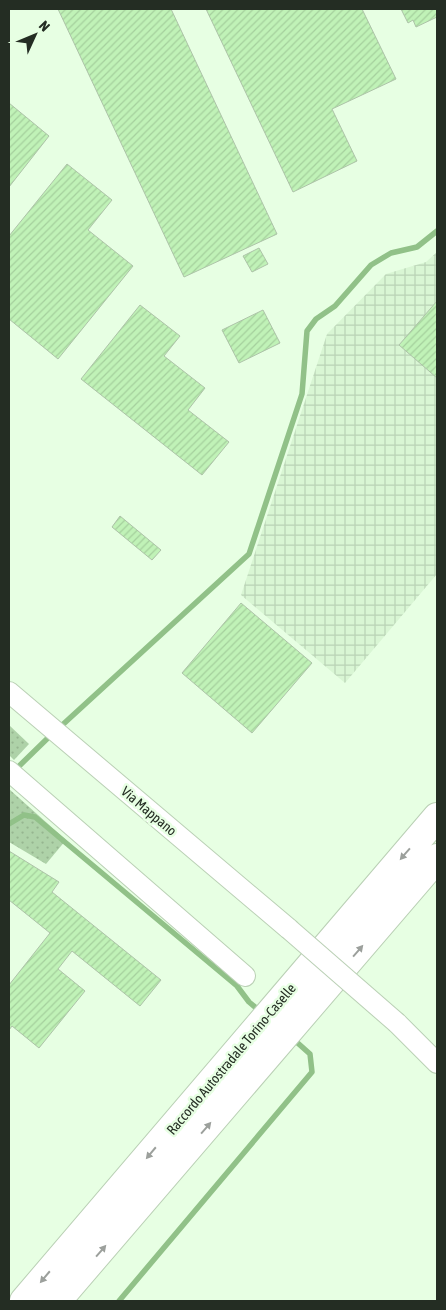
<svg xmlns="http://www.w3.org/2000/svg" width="446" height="1310" viewBox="0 0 446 1310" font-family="'Asap Condensed',sans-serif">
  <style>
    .industrial { fill: url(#industrial-grid) }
    .garden { fill: url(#garden-dots) }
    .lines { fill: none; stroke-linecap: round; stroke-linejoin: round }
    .stream { stroke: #91c188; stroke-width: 5.5 }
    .building { fill: url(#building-hatch); stroke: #adc3a8 }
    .minor-casing { stroke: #bad0b5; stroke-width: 22 }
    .highway-casing { stroke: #bad0b5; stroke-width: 30 }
    .minor { stroke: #fff; stroke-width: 20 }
    .highway { stroke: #fff; stroke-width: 28 }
    .minor-bridge-casing { stroke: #bad0b5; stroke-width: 22; stroke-linecap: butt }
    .minor-bridge { stroke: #fff; stroke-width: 20 }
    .oneway { fill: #9ca09c }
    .labels { text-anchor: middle; stroke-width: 5; stroke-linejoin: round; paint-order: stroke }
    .street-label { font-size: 14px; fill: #242d23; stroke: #e7ffe3 }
  </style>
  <defs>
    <pattern id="industrial-grid" width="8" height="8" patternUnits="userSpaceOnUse" patternTransform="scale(1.25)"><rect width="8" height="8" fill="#d9f6d4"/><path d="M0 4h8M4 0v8" fill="none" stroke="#bad3b6"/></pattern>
    <pattern id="garden-dots" width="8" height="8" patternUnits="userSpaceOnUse" patternTransform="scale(1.25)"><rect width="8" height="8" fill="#aed2a8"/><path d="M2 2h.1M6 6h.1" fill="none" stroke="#96b590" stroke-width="1.8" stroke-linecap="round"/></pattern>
    <pattern id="building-hatch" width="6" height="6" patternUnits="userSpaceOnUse" patternTransform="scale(1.25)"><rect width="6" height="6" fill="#c0f2b7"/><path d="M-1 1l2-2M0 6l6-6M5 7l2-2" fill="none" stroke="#a5d09d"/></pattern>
  </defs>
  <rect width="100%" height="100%" fill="#e7ffe3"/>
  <polygon class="industrial" points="437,252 437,574 345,683 241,595 327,334 386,274 426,262"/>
  <g class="garden">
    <polygon points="9,725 29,744 14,760 9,755"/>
    <polygon points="9,789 66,840 46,864 9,842"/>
  </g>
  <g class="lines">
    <g class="stream">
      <polyline points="59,728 249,554 302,394 307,331 316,319 335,306 371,265 391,253 417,247 437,231"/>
      <polyline points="14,771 52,734"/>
      <polyline points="9,824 24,815 35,817 237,986 249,1002 261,1012"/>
      <polyline points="119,1301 312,1072 310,1054 291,1037"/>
    </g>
  </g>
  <g class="building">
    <polygon points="58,9 171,9 277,234 184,277"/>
    <polygon points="206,9 362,9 396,79 332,109 357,161 293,192"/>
    <polygon points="401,9 437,9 437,17 416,27 413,20 408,23"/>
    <polygon points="9,103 49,136 9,187"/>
    <polygon points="67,164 112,200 88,230 133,266 58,359 9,319 9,236"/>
    <polygon points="259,248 268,264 252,272 243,256"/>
    <polygon points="437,301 437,378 399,345"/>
    <polygon points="140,305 180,336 164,356 205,388 188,410 229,442 202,475 81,379"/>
    <polygon points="263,310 280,343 239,363 222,330"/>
    <polygon points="120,516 161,550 152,560 112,527"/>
    <polygon points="241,603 312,663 252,733 182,673"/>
    <polygon points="9,851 59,882 52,892 161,980 140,1006 72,951 58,969 85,991 39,1048 12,1026 9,1030 9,985 50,933 9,900"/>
  </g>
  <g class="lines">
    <g class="minor-casing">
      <g id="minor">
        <polyline points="9,692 289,929"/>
        <polyline points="9,771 245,976"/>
        <polyline points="397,1023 437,1063"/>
      </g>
    </g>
    <g class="highway-casing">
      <g id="highway">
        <polyline points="24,1301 437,817"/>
        <polyline points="57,1301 437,858"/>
      </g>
    </g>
    <use href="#minor" class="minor"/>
    <use href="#highway" class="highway"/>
    <g class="minor-bridge-casing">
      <polyline id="minor-bridge" points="289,929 397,1023"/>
    </g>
    <use href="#minor-bridge" class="minor-bridge"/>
  </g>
  <defs><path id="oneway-solid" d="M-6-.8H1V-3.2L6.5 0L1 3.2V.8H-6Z" transform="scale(1.25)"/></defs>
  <g class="oneway">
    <use href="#oneway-solid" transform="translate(405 854) rotate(131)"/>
    <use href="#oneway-solid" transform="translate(358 951) rotate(-49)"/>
    <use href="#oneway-solid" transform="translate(206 1128) rotate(-49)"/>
    <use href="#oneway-solid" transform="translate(151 1153) rotate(130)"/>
    <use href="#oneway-solid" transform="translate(101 1251) rotate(-49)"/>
    <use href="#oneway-solid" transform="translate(45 1277) rotate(130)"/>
  </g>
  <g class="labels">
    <g class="street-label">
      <text transform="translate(149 811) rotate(40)" y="5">Via Mappano</text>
      <text transform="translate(231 1059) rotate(-50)" y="5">Raccordo Autostradale Torino-Caselle</text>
    </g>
  </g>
  <rect width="446" height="1310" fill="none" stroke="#242d23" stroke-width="20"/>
  <g transform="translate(35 35) rotate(46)" stroke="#e7ffe3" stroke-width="4" paint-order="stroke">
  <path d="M0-4L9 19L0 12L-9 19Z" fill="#242d23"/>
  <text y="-8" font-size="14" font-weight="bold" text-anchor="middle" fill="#242d23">N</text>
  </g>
</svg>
